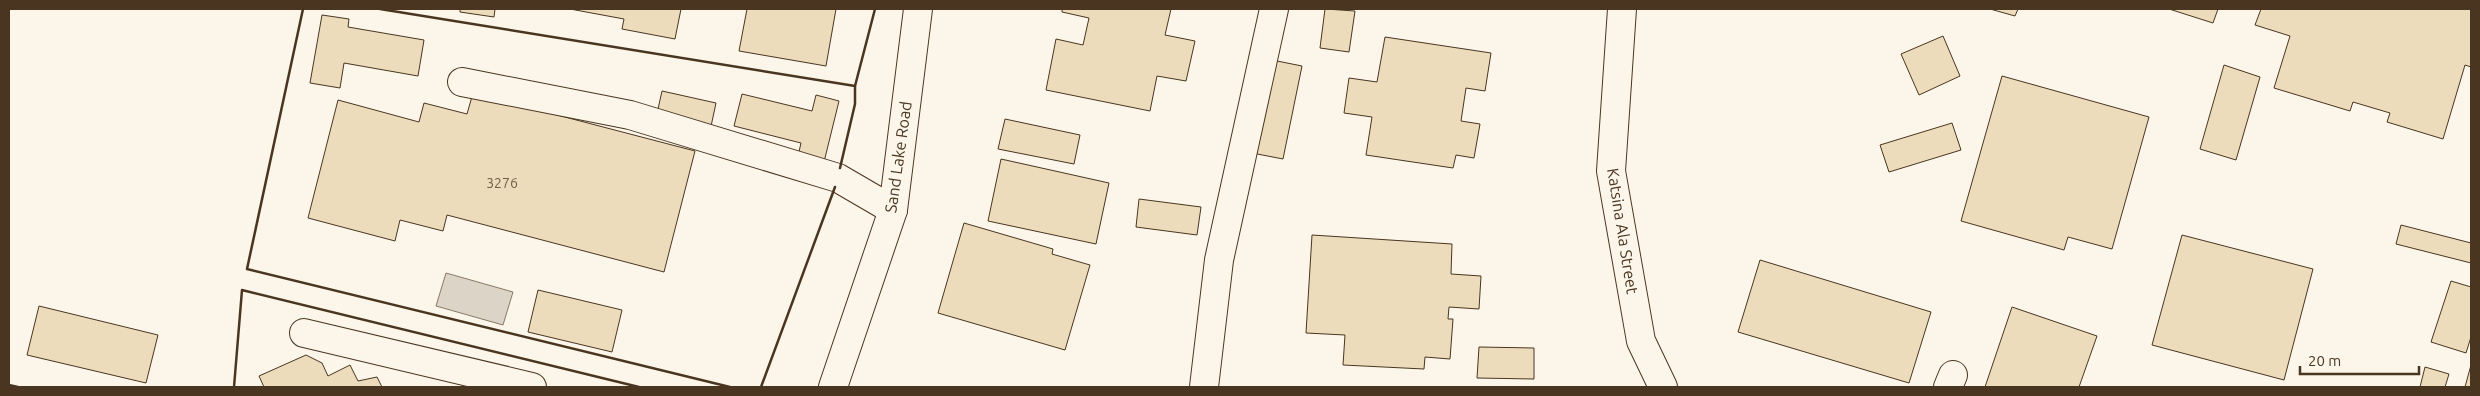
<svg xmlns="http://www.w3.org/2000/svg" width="2480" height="396" viewBox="0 0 2480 396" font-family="Ubuntu,sans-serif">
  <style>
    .water { fill: #dcd4c6; stroke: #887966 }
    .building { fill: #ecdcbc; stroke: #4a3520 }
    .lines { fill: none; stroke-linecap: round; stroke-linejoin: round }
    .minor-casing { stroke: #4a3520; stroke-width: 30 }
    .minor { stroke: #fbf6e9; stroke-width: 28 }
    .wall { stroke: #4a3520; stroke-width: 2.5 }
    .labels { text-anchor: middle; stroke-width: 4; stroke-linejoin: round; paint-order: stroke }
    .number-label { font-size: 14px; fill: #725f47 }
    .street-label { font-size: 16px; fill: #4a3520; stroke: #fbf6e9 }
  </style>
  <rect width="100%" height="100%" fill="#fbf6e9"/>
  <polygon class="water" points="446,273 513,292 503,325 436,306"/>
  <g class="building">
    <polygon points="460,9 495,9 494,17 460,12"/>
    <polygon points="570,9 681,9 675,39 622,29 624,19"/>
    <polygon points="747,9 836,9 826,66 739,51"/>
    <polygon points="1062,9 1171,9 1165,35 1195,41 1186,81 1157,76 1150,111 1046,90 1056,39 1083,45 1089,18 1062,12"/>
    <polygon points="1325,9 1355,11 1349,52 1320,48"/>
    <polygon points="1990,9 2018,9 2015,16"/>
    <polygon points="2169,9 2218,9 2213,23"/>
    <polygon points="2261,9 2471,9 2471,67 2465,65 2443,139 2387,122 2390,113 2353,102 2350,111 2274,88 2290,36 2255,25"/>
    <polygon points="322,15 349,19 348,27 424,40 418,76 344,63 340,88 310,83"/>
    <polygon points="1943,36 1960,76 1919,95 1901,54"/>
    <polygon points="1385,37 1491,53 1485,91 1466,88 1461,121 1480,124 1474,158 1456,155 1453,168 1366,155 1372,117 1344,113 1349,78 1377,82"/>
    <polygon points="1267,59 1302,66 1283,159 1247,152"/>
    <polygon points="2224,65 2260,77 2236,160 2200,149"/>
    <polygon points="2002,76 2149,117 2112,249 2068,237 2064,250 1961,221"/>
    <polygon points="662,91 716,103 710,131 656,118"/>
    <polygon points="473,93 695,151 664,272 447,215 443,231 400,220 395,241 308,218 338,100 419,122 424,103 467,114"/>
    <polygon points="742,94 812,111 816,95 839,101 824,162 798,156 801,143 734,126"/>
    <polygon points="1005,119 1080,135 1074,164 998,149"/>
    <polygon points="1952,123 1961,150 1889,172 1880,145"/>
    <polygon points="1001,159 1109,183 1096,244 988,221"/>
    <polygon points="1139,199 1201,207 1197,235 1136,227"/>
    <polygon points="964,223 1053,249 1052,254 1090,265 1065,350 938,313"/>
    <polygon points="2401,225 2471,243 2471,263 2396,244"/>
    <polygon points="1312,235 1452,244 1451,274 1481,276 1479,309 1449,307 1448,319 1453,319 1450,359 1425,357 1424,369 1343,365 1345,335 1306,333"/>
    <polygon points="2182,235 2313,269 2284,380 2152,345"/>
    <polygon points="1760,260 1931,312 1909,383 1738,332"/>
    <polygon points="2451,281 2471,287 2471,337 2466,353 2431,342"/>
    <polygon points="538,290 622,310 612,352 528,332"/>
    <polygon points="39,306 158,335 146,383 27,355"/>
    <polygon points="2012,307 2097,336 2079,387 1985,387"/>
    <polygon points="1479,347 1534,348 1534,379 1477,378"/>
    <polygon points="306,355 322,363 328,376 350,365 358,381 377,377 382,387 264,387 259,376"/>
    <polygon points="2471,365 2471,387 2465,387"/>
    <polygon points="2425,367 2449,374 2445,387 2420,387"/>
  </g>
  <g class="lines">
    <g class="minor-casing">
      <g id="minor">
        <polyline points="1622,9 1611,171 1641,341 1663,387"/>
        <polyline points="462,82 630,115 838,178 893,210"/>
        <polyline points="304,333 532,387"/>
        <polyline points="833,387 893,210 918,9"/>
        <polyline points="1204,387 1219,260 1274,9"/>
        <polyline points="1948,387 1953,375"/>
      </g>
    </g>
    <use href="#minor" class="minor"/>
    <g class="wall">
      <polyline points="303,9 247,269 730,387"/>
      <polyline points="380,9 855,86 855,104 840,168"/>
      <polyline points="855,86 875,9"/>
      <polyline points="9,385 18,387"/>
      <polyline points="234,387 242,290 639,387"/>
      <polyline points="761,387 835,187"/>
    </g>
  </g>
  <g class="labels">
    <g class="number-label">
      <text x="502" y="188">3276</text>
    </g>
    <g class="street-label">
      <text transform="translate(898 157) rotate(-82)" y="6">Sand Lake Road</text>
      <text transform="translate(1623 231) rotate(81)" y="6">Katsina Ala Street</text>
    </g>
  </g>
  <rect width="2480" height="396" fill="none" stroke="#4a3520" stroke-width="20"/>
  <path d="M2300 366v8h119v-8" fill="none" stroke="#4a3520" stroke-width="2.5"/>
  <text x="2308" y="366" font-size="15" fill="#4a3520" stroke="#fbf6e9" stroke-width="4" paint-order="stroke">20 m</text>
</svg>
